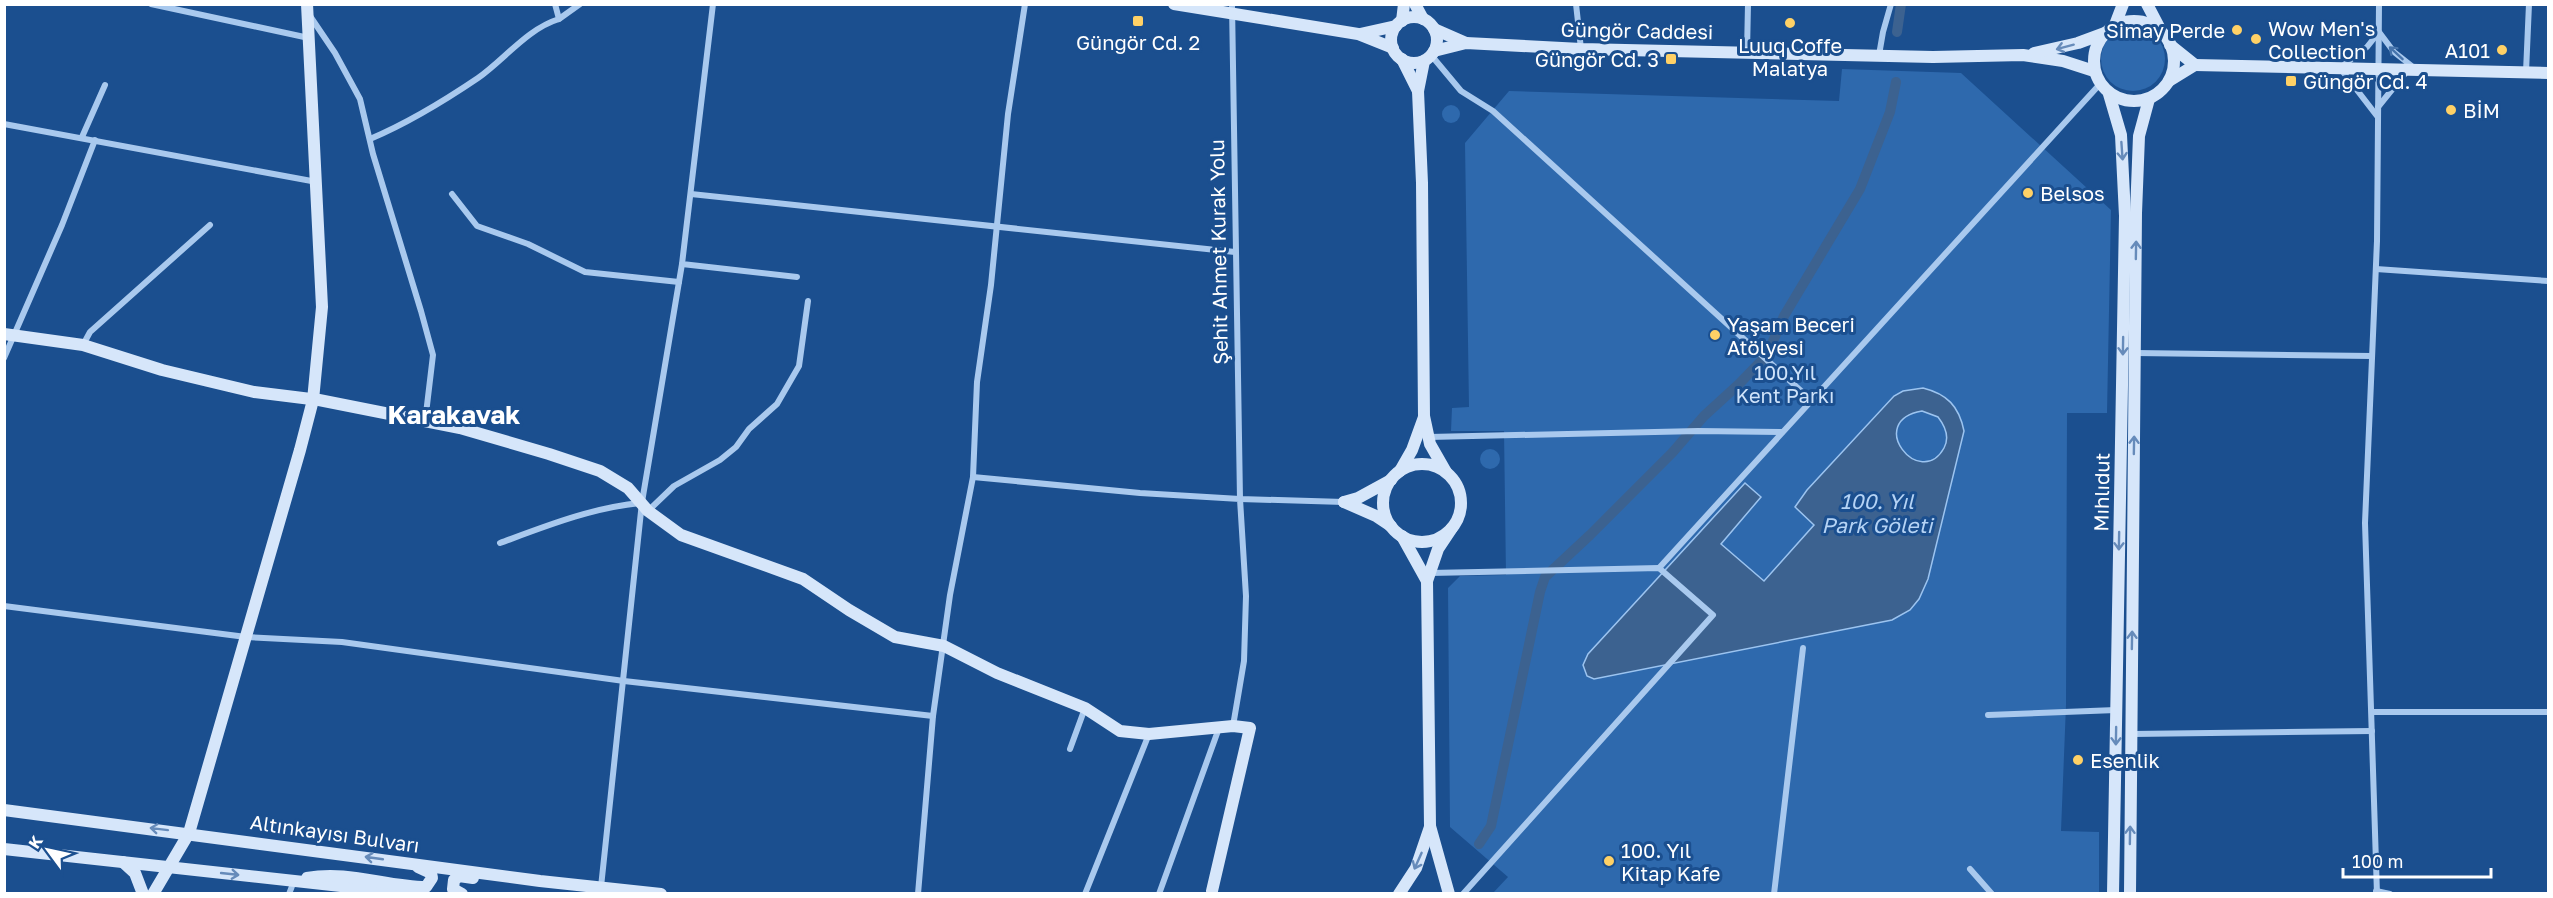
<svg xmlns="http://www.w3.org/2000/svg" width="2553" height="898" font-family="'Golos Text',sans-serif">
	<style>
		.green { fill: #2e69ad }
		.water { fill: #3c6290; stroke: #9cc4f0; stroke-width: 1.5; fill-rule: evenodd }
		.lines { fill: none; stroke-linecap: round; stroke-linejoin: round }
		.canal { stroke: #3c6290; stroke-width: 10 }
		.street { stroke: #a9c9ee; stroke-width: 6 }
		.secondary { stroke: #d6e6fa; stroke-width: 12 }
		.oneway { stroke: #668bba }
		.oneway2 { stroke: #4674ac }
		.poi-dot { fill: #ffd166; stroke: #1b4f8f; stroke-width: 2 }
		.labels { text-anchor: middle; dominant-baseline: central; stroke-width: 6; stroke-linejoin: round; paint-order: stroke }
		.poi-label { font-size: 20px; fill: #fff; stroke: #1b4f8f; text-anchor: start }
		.street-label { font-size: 20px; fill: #fff; stroke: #1b4f8f }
		.park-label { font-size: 20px; fill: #cfe3fa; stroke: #1b4f8f }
		.water-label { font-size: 21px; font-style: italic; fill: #b5d3f5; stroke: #1b4f8f }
		.district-label { font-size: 26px; font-weight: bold; fill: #fff; stroke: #1b4f8f }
	</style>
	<rect width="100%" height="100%" fill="#1b4f8f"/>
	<!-- green -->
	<g class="green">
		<circle cx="2133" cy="59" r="32"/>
		<polygon points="1842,69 1961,73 2111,210 2107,413 2067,413 2066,705 2061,831 2099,832 2099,893 1493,893 1508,877 1450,827 1448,588 1460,576 1506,575 1504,431 1451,431 1452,408 1469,407 1465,143 1509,91 1839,101"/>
		<circle cx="1451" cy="114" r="9"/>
		<circle cx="1490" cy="459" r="10"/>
	</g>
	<!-- water -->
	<path class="water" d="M1923,388C1947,394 1959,406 1964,431L1928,579L1919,599L1910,610L1892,620L1594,679L1587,676L1583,665L1588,654L1745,483L1761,497L1721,544L1764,581L1814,525L1795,507L1807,490L1894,396L1903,391ZM1922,411L1938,417C1945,426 1950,437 1944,448C1920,491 1864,421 1922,411Z"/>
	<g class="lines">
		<!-- canal -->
		<g class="canal">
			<polyline points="1897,32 1901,4"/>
			<polyline points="1479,844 1491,826 1540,592 1545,577 1590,535 1672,453 1704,416 1739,384 1767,355 1784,316 1860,189 1890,112 1896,82"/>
		</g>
		<!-- street -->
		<g class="street">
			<polyline points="151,4 309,38"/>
			<polyline points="713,4 682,264 797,277"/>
			<polyline points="1232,4 1240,499 1344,502"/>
			<polyline points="1576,4 1581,49"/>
			<polyline points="310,16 335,53 360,99 373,154 421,311 433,355 425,422"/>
			<polyline points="559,19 580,4"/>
			<polyline points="1747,52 1748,4"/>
			<polyline points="1431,55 1461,91 1493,111 1811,400"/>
			<polyline points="1879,55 1883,32 1891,4"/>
			<polyline points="2526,72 2529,4"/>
			<polyline points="2378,107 2407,71"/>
			<polyline points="2377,116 2340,68 2367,47 2379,32 2394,52 2413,67"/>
			<polyline points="4,124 317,182"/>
			<polyline points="82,137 105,85"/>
			<path d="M370,139C408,123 444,101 478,78C505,59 527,29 559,19L555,4"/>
			<polyline points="452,194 477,226 528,244 585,272 679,282"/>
			<polyline points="691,194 1235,252"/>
			<polyline points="2376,269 2548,281"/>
			<polyline points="83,345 90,332 210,225"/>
			<polyline points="2135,353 2372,356"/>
			<polyline points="4,358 62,225 95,140"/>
			<polyline points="1429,437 1698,431 1782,432"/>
			<polyline points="973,477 1140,493 1240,499 1246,596 1244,661 1233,726"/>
			<polyline points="648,511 674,486 720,460 736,447 749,429 777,404 799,366 808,301"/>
			<path d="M500,543C546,526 591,508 640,503"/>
			<polyline points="1659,568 2100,84"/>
			<polyline points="1430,573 1659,568 1713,615 1463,894"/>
			<polyline points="4,606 246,637 342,642 624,681 933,716"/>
			<polyline points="2372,712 2548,712"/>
			<polyline points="1988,715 2116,710"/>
			<polyline points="2132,734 2372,731"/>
			<polyline points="1070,749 1085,708"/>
			<polyline points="1970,869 1992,894"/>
			<polyline points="601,887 642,502 682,264"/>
			<polyline points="2376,891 2390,894"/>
			<polyline points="289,894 294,881"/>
			<polyline points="918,894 933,716 950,595 973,477 977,382 991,285 1008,114 1025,4"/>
			<polyline points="1085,894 1149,734"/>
			<polyline points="1159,894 1219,728"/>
			<polyline points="1774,894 1803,648"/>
			<polyline points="2377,894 2365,523 2377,241 2379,4"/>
		</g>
		<!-- secondary -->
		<g class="secondary">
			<polyline points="1174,4 1358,34 1393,48"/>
			<polyline points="1415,4 1423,19"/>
			<polyline points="2147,4 2160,29"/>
			<circle cx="1414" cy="40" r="23"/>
			<circle cx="2134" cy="61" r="40"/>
			<polyline points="1402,21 1404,4"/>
			<polyline points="2115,25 2123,4"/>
			<polyline points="1434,29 1466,43"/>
			<polyline points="1360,34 1396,26"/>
			<polyline points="2170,45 2195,65"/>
			<polyline points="1434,51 1466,43 1581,49 1933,57 2023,55 2063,61 2094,71"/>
			<polyline points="2034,53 2078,43 2105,33"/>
			<polyline points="1402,59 1418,91"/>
			<polyline points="1424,61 1418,91 1422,183 1424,416 1430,444 1446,472"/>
			<polyline points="2195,65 2548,73"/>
			<polyline points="2169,81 2195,65"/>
			<polyline points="2109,94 2121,135 2125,216 2113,894"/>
			<polyline points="4,334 83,345 162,370 254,392 319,400 460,428 549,454 600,471 628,488 648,511 681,535 803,579 849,610 895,637 944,646 997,673 1085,708 1120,731 1149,734 1233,726 1250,728 1212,891"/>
			<circle cx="1422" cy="503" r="39"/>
			<polyline points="1400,471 1412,450 1424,417"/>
			<polyline points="1344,502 1376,516 1391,526"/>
			<polyline points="1344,502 1358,498 1391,480"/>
			<polyline points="1402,536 1427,581"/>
			<polyline points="4,810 540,881 661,894"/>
			<polyline points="4,849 413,894"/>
			<polyline points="123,862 135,873 143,894"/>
			<path d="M307,878C348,870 386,887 426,887L432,878L431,873L418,867"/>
			<polyline points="153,894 189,833 300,450 313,400 322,307 307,4"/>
			<polyline points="462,894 453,889 454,880 459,876 473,878"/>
			<polyline points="1399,894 1416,868 1430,827"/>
			<polyline points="1449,894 1430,826 1427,581 1438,549 1452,528"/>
			<polyline points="2130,894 2136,213 2139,136 2149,99"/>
		</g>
	</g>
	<!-- one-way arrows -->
	<defs><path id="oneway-shaft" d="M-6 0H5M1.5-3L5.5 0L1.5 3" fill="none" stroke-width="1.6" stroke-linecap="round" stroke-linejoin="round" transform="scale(1.5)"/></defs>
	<g class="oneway">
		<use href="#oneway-shaft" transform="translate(2065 47) rotate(165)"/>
		<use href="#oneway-shaft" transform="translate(2122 151) rotate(86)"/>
		<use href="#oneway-shaft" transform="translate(2136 250) rotate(-89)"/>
		<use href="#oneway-shaft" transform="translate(2123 346) rotate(91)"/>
		<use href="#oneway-shaft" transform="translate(2134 445) rotate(-89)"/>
		<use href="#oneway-shaft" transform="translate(2119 541) rotate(91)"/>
		<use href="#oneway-shaft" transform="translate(2132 640) rotate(-89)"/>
		<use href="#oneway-shaft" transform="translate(2116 736) rotate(91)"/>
		<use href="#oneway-shaft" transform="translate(159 829) rotate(-173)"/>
		<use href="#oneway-shaft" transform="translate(2130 835) rotate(-89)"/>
		<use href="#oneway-shaft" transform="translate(374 858) rotate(-172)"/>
		<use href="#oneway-shaft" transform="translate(1418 861) rotate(114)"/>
		<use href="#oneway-shaft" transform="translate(230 874) rotate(6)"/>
	</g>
	<use class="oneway2" href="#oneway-shaft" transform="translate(2396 53) rotate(-137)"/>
	<!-- markers -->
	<g class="poi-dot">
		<rect x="1132" y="15" width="12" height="12" rx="3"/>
		<circle cx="1790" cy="23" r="6"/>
		<circle cx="2237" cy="30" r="6"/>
		<circle cx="2256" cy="39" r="6"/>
		<circle cx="2502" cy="50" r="6"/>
		<rect x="1665" y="53" width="12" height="12" rx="3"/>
		<rect x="2285" y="75" width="12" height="12" rx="3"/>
		<circle cx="2451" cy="110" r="6"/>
		<circle cx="2028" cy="193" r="6"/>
		<circle cx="1715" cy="335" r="6"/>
		<circle cx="2078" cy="760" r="6"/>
		<circle cx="1609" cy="861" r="6"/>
	</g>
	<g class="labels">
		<!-- poi labels -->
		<g class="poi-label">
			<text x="2268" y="28">Wow Men's<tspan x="2268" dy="23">Collection</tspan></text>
			<text x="2225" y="30" text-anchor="end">Simay Perde</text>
			<text x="1138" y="42" text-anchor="middle">Güngör Cd. 2</text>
			<text x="1790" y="45" text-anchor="middle">Luuq Coffe<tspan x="1790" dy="23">Malatya</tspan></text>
			<text x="2490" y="50" text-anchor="end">A101</text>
			<text x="1659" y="59" text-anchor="end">Güngör Cd. 3</text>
			<text x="2303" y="81">Güngör Cd. 4</text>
			<text x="2463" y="110">BİM</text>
			<text x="2040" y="193">Belsos</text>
			<text x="1727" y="324">Yaşam Beceri<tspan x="1727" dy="23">Atölyesi</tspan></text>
			<text x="2090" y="760">Esenlik</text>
			<text x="1621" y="850">100. Yıl<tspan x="1621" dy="23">Kitap Kafe</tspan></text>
		</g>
		<!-- street labels -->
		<g class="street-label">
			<text transform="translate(1637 30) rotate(1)">Güngör Caddesi</text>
			<text transform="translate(1218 252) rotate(-91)">Şehit Ahmet Kurak Yolu</text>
			<text transform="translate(2101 492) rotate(-89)">Mıhlıdut</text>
			<text transform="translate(335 833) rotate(8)">Altınkayısı Bulvarı</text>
		</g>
		<!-- park labels -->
		<g class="park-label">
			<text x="1785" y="372">100.Yıl<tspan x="1785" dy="23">Kent Parkı</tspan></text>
		</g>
		<!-- water labels -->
		<g class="water-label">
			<text x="1877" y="501">100. Yıl<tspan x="1877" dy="24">Park Göleti</tspan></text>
		</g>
		<!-- district labels -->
		<g class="district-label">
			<text x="454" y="414">Karakavak</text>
		</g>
	</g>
	<!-- border -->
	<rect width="2553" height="898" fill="none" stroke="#ffffff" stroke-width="12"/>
	<!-- north arrow -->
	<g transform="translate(48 850) rotate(303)" stroke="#1b4f8f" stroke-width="4.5" paint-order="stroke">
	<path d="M0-4.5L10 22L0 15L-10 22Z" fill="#ffffff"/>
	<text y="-9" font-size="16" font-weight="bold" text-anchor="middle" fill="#ffffff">K</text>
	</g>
	<!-- scale -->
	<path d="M2343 868v9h148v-9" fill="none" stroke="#ffffff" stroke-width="3"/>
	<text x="2352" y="868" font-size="18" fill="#ffffff" stroke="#1b4f8f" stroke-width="4.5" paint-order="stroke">100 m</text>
</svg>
